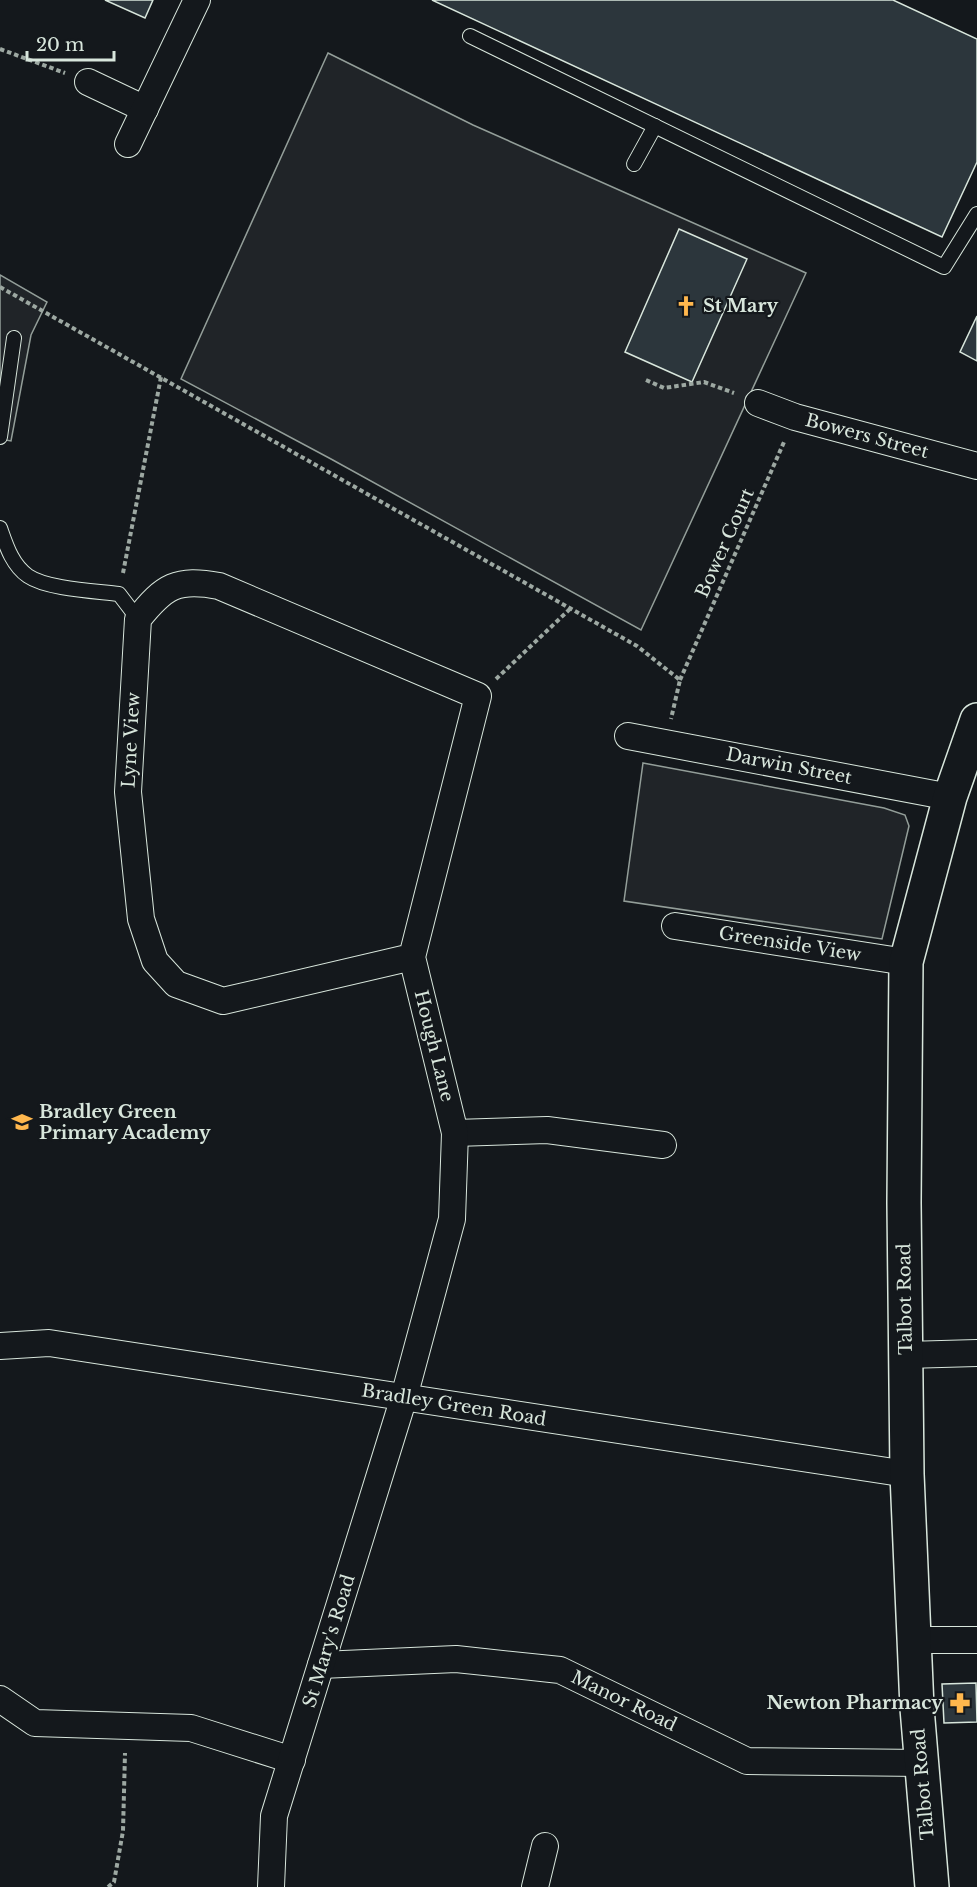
<svg xmlns="http://www.w3.org/2000/svg" width="977" height="1887" font-family="'Libre Baskerville',serif">
	<style>
		.green { fill: #202428; stroke: #939e99; stroke-width: 1.5 }
		.building { fill: #2c363c; stroke: #d8e6dc; stroke-width: 1.5 }
		.lines { fill: none; stroke-linecap: round; stroke-linejoin: round }
		.lane-casing { stroke: #d8e6dc; stroke-width: 16 }
		.street-casing { stroke: #d8e6dc; stroke-width: 28 }
		.secondary-casing { stroke: #d8e6dc; stroke-width: 36 }
		.path { stroke: #9da8a2; stroke-width: 4; stroke-dasharray: 4.5 3; stroke-linecap: butt }
		.lane { stroke: #14181c; stroke-width: 14 }
		.street { stroke: #14181c; stroke-width: 26 }
		.secondary { stroke: #14181c; stroke-width: 33 }
		.labels { text-anchor: middle; dominant-baseline: central; stroke-width: 4.5; stroke-linejoin: round; paint-order: stroke }
		.poi-label { font-size: 18px; font-weight: bold; fill: #d8e6dc; stroke: #14181c; text-anchor: start }
		.street-label { font-size: 18px; fill: #d8e6dc; stroke: #14181c }
	</style>
	<rect width="100%" height="100%" fill="#14181c"/>
	<!-- green -->
	<g class="green">
		<polygon points="328,53 473,125 806,273 641,630 331,459 181,379"/>
		<polygon points="0,275 47,302 31,335 11,441 0,439"/>
		<polygon points="643,763 884,808 905,815 909,826 882,939 624,901"/>
	</g>
	<!-- building -->
	<g class="building">
		<polygon points="105,0 153,0 145,18"/>
		<polygon points="432,0 893,0 977,39 977,162 942,237"/>
		<polygon points="679,229 747,259 692,382 625,352"/>
		<polygon points="977,316 977,361 960,352"/>
		<polygon points="976,1683 977,1722 944,1723 942,1684"/>
	</g>
	<g class="lines">
		<!-- lane casing -->
		<g class="lane-casing">
			<g id="lane">
				<polyline points="470,36 944,267 977,214"/>
				<polyline points="634,164 655,126"/>
				<polyline points="0,437 14,338"/>
				<path d="M0,528C6,545 12,565 28,576C47,589 95,591 119,594L138,619"/>
			</g>
		</g>
		<!-- street casing -->
		<g class="street-casing">
			<g id="street">
				<polyline points="88,82 145,109"/>
				<polyline points="128,144 197,0"/>
				<polyline points="758,403 795,417 977,466"/>
				<polyline points="628,736 950,797"/>
				<polyline points="675,926 906,962"/>
				<polyline points="455,1133 547,1130 663,1145"/>
				<polyline points="0,1346 49,1343 907,1474"/>
				<polyline points="906,1355 977,1353"/>
				<polyline points="914,1640 977,1640"/>
				<polyline points="321,1665 456,1659 560,1670 747,1761 922,1763"/>
				<polyline points="0,1699 35,1723 191,1728 292,1760"/>
				<path d="M271,1887L274,1816L404,1397L452,1219L455,1133L412,957L478,696L219,586C177,578 164,586 138,619L128,792L141,919L155,961L176,984L223,1001L412,957"/>
				<polyline points="535,1887 545,1846"/>
			</g>
		</g>
		<!-- secondary casing -->
		<g class="secondary-casing">
			<polyline id="secondary" points="932,1887 917,1708 907,1474 904,1203 906,962 950,797 977,720"/>
		</g>
		<!-- path -->
		<g class="path">
			<polyline points="0,49 65,73"/>
			<polyline points="0,287 637,646 680,680 671,719"/>
			<polyline points="646,380 664,388 704,382 734,393"/>
			<polyline points="123,573 161,377"/>
			<polyline points="496,679 571,608"/>
			<polyline points="680,680 784,442"/>
			<polyline points="108,1887 114,1882 123,1831 125,1753"/>
		</g>
		<!-- lane -->
		<use href="#lane" class="lane"/>
		<!-- street -->
		<use href="#street" class="street"/>
		<!-- secondary -->
		<use href="#secondary" class="secondary"/>
	</g>
	<!-- icons -->
	<defs>
		<g id="church-bare" transform="scale(1.62)"><path d="M-1.2-6h2.4v3.5h3.3v2.4h-3.3V6h-2.4V-.1h-3.3v-2.4h3.3Z" fill="#ffb74d" stroke="#14181c" stroke-width="2.5" paint-order="stroke"/></g>
		<g id="school-bare" transform="scale(1.62)"><path d="M0-5L7-2L0 1L-7-2ZM-4 1L0 2.5L4 1V4Q0 6-4 4Z" fill="#ffb74d" stroke="#14181c" stroke-width="2.5" paint-order="stroke"/></g>
		<g id="pharmacy-bare" transform="scale(1.62)"><path d="M-2-6h4v4h4v4h-4v4h-4v-4h-4v-4h4Z" fill="#ffb74d" stroke="#14181c" stroke-width="2.5" paint-order="stroke"/></g>
	</defs>
	<g fill-rule="evenodd">
		<use href="#church-bare" x="686" y="306"/>
		<use href="#school-bare" x="22" y="1122"/>
		<use href="#pharmacy-bare" x="960" y="1703"/>
	</g>
	<g class="labels">
		<!-- poi labels -->
		<g class="poi-label">
			<text x="703" y="306">St Mary</text>
			<text x="39" y="1112">Bradley Green<tspan x="39" dy="21">Primary Academy</tspan></text>
			<text x="943" y="1703" text-anchor="end">Newton Pharmacy</text>
		</g>
		<!-- street labels -->
		<g class="street-label">
			<text transform="translate(867 436) rotate(15)">Bowers Street</text>
			<text transform="translate(725 543) rotate(-66)">Bower Court</text>
			<text transform="translate(131 740) rotate(-87)">Lyne View</text>
			<text transform="translate(789 766) rotate(11)">Darwin Street</text>
			<text transform="translate(790 944) rotate(9)">Greenside View</text>
			<text transform="translate(434 1046) rotate(76)">Hough Lane</text>
			<text transform="translate(905 1299) rotate(-91)">Talbot Road</text>
			<text transform="translate(454 1405) rotate(9)">Bradley Green Road</text>
			<text transform="translate(329 1641) rotate(-73)">St Mary's Road</text>
			<text transform="translate(624 1701) rotate(26)">Manor Road</text>
			<text transform="translate(923 1784) rotate(-95)">Talbot Road</text>
		</g>
	</g>
	<!-- scale -->
	<path d="M27 51v9h87v-9" fill="none" stroke="#d8e6dc" stroke-width="3"/>
	<text x="36" y="51" font-size="18" fill="#d8e6dc" stroke="#14181c" stroke-width="4.5" paint-order="stroke">20 m</text>
</svg>
